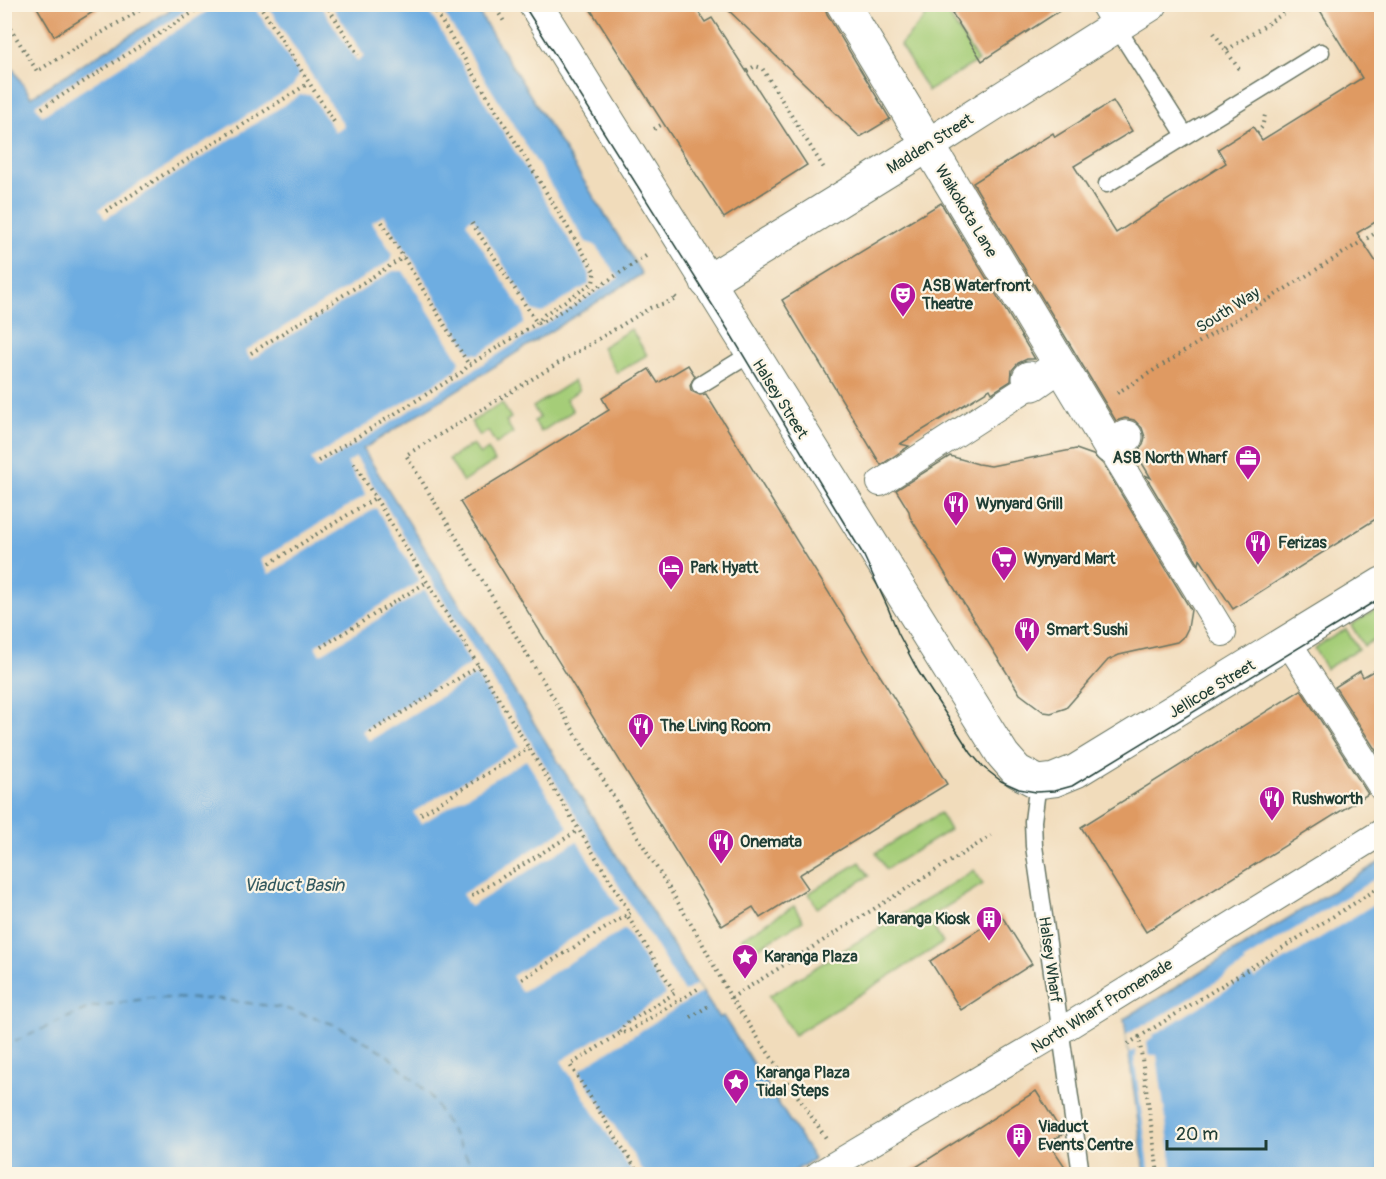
<svg xmlns="http://www.w3.org/2000/svg" width="1386" height="1179" font-family="Pangolin,sans-serif">
	<style>
		.green { fill: #a5cd78; stroke: #628556; stroke-width: 1.5 }
		.water { fill: #6eade1; stroke: #46758a; stroke-width: 1.5 }
		.pier { fill: #f1dcbb }
		.lines { fill: none; stroke-linecap: round; stroke-linejoin: round }
		.ferry { stroke: #33595f; stroke-width: 1.5; stroke-dasharray: 8 6; stroke-linecap: butt }
		.building { fill: #df9a62 }
		.service-casing { stroke: #687563; stroke-width: 19 }
		.pedestrian-casing { stroke: #687563; stroke-width: 28 }
		.minor-casing { stroke: #687563; stroke-width: 35 }
		.tertiary-casing { stroke: #687563; stroke-width: 35 }
		.secondary-casing { stroke: #687563; stroke-width: 35 }
		.path { stroke: #687563; stroke-width: 4; stroke-dasharray: 1.5 4.5; stroke-linecap: butt }
		.service { stroke: #fff; stroke-width: 16 }
		.pedestrian { stroke: #fff; stroke-width: 26 }
		.minor { stroke: #fff; stroke-width: 33 }
		.tertiary { stroke: #fff; stroke-width: 33 }
		.secondary { stroke: #fff; stroke-width: 33 }
		.tram { stroke: #1f3d34; stroke-width: 1.5 }
		.labels { text-anchor: middle; dominant-baseline: central; stroke-width: 4.5; stroke-linejoin: round; paint-order: stroke }
		.street-label { font-size: 16px; fill: #1f3d34; stroke: #fcf5e5 }
		.poi-label { font-size: 16px; font-weight: bold; fill: #1f3d34; stroke: #fcf5e5; text-anchor: start }
		.water-label { font-size: 18px; font-style: italic; fill: #33595f; stroke: #fcf5e5 }
	</style>
	<rect width="100%" height="100%" fill="#fcf5e5"/>
	<filter id="ink" filterUnits="userSpaceOnUse"><feTurbulence type="fractalNoise" baseFrequency=".0167" numOctaves="2"/><feDisplacementMap in="SourceGraphic" scale="12" xChannelSelector="R" yChannelSelector="G"/><feConvolveMatrix kernelMatrix="1 2 1 2 8 2 1 2 1" color-interpolation-filters="sRGB"/></filter>
	<filter id="wash" filterUnits="userSpaceOnUse"><feTurbulence type="fractalNoise" baseFrequency=".008" numOctaves="4" result="noise"/><feDisplacementMap in="SourceGraphic" scale="24" xChannelSelector="R" yChannelSelector="G"/><feGaussianBlur stdDeviation="1.35" result="paint"/><feColorMatrix in="noise" values="0 0 0 0 0 0 0 0 0 0 0 0 0 0 0 0 0 1.4 0 .05"/><feComposite in="paint" operator="in"/></filter>
	<g filter="url(#wash)">
		<rect width="100%" height="100%" fill="#f1dcbb"/>
		<!-- green -->
		<g class="green">
			<polygon points="937,4 942,5 978,61 928,91 900,45"/>
			<polygon points="631,329 647,355 617,373 602,347"/>
			<polygon points="573,381 579,390 566,399 573,411 541,432 534,421 540,418 533,407"/>
			<polygon points="502,403 511,418 506,421 513,433 496,444 488,431 480,436 471,422"/>
			<polygon points="473,444 480,455 488,449 495,461 463,482 449,459"/>
			<polygon points="1381,606 1381,635 1364,646 1351,625"/>
			<polygon points="1346,629 1358,649 1326,669 1314,648"/>
			<polygon points="940,813 950,830 886,869 876,853"/>
			<polygon points="860,862 869,876 817,908 809,893"/>
			<polygon points="974,870 983,884 928,918 943,943 794,1035 769,996"/>
			<polygon points="794,906 803,921 751,952 742,938"/>
		</g>
		<!-- water -->
		<g class="water">
			<polygon points="178,5 474,5 642,274 363,449 687,968 719,1018 723,1016 814,1159 790,1174 5,1174 4,55 31,97"/>
			<polygon points="1381,861 1381,1174 1145,1174 1124,1019"/>
		</g>
		<!-- pier -->
		<g class="pier">
			<polygon points="195,5 217,5 42,116 35,105"/>
			<polygon points="253,5 267,5 344,126 335,132 311,95 300,95 105,219 99,209 293,86 299,74"/>
			<polygon points="320,5 331,5 364,56 357,61"/>
			<polygon points="425,5 439,5 586,242 595,245 619,278 317,469 311,459 455,371 460,361 403,271 393,271 251,360 245,351 390,261 392,253 372,222 384,215 471,353 479,354 524,324 524,314 466,222 473,217 533,310 541,313 589,284 589,272"/>
			<polygon points="356,457 684,992 697,984 702,992 579,1070 645,1174 633,1174 561,1061 666,995 625,929 521,992 512,976 619,909 577,841 470,907 462,894 568,827 526,760 421,824 413,812 520,746 476,675 369,741 362,731 471,664 425,590 320,655 315,646 420,581 376,508 269,574 260,560 366,495 347,463"/>
			<polygon points="1381,875 1381,900 1254,979 1251,975 1152,1036 1153,1038 1147,1042 1149,1055 1157,1055 1173,1174 1150,1174 1134,1057 1136,1057 1135,1050 1129,1053 1126,1035 1144,1024 1146,1025 1245,964 1243,961"/>
		</g>
		<g class="lines">
			<!-- ferry -->
			<polyline class="ferry" points="4,1050 16,1041 91,1007 151,998 219,999 284,1008 336,1025 384,1052 429,1094 477,1174"/>
		</g>
		<g id="blocks">
			<!-- building -->
			<g class="building">
				<polygon points="35,4 106,4 54,36"/>
				<polygon points="587,4 693,4 705,22 712,18 807,165 724,218"/>
				<polygon points="722,4 824,4 827,14 890,119 860,137"/>
				<polygon points="966,4 1070,4 982,61 952,13"/>
				<polygon points="1316,4 1382,4 1382,218 1357,233 1382,271 1382,515 1233,609 1200,559 1199,565 1145,475 1151,478 1136,453 1143,445 1145,437 1142,428 1134,420 1125,418 1116,421 973,183 1053,133 1055,137 1113,101 1132,131 1074,166 1116,233 1226,163 1218,149 1253,127 1262,140 1362,78"/>
				<polygon points="941,203 1035,359 1027,359 1018,363 1012,370 1011,381 992,393 990,389 900,444 909,446 881,465 782,300"/>
				<polygon points="688,365 695,376 690,385 691,391 700,395 706,394 947,784 799,875 808,888 760,918 753,907 722,926 460,502 609,410 602,398 649,369 658,383"/>
				<polygon points="1076,449 1093,455 1103,464 1191,610 1188,628 1184,636 1177,642 1119,655 1108,660 1066,708 1051,713 1044,712 1020,694 910,517 909,511 896,490 950,456 978,464 991,466"/>
				<polygon points="1382,666 1382,760 1335,687 1360,671 1363,677"/>
				<polygon points="1301,690 1368,794 1146,932 1081,827"/>
				<polygon points="1001,915 1032,964 961,1010 930,961"/>
				<polygon points="1036,1091 1063,1134 1049,1143 1070,1174 905,1174"/>
			</g>
		</g>
	</g>
	<g filter="url(#ink)">
		<use href="#blocks" fill-opacity="0" stroke="#687563" stroke-width="1.5"/>
		<g class="lines">
			<!-- service casing -->
			<g class="service-casing">
				<g id="service">
					<polyline points="1116,26 1185,135"/>
					<polyline points="1107,184 1321,52"/>
					<polyline points="700,385 752,353"/>
					<polyline points="1038,782 1033,821 1034,846 1081,1174"/>
				</g>
			</g>
			<!-- pedestrian casing -->
			<g class="pedestrian-casing">
				<g id="pedestrian">
					<polyline points="1103,4 1116,26"/>
					<polyline points="1110,447 1223,633"/>
					<polyline points="880,483 1033,384"/>
					<polyline points="1288,642 1382,788"/>
					<polyline points="819,1174 1059,1032 1382,832"/>
				</g>
			</g>
			<!-- minor casing -->
			<g class="minor-casing">
				<g id="minor">
					<polyline points="843,4 1110,447 1126,437"/>
					<polyline points="707,282 927,146 1151,4"/>
					<polyline points="1029,378 1033,384 1060,365"/>
				</g>
			</g>
			<!-- tertiary casing -->
			<g class="tertiary-casing">
				<polyline id="tertiary" points="1038,782 1054,780 1076,771 1382,584"/>
			</g>
			<!-- secondary casing -->
			<g class="secondary-casing">
				<polyline id="secondary" points="535,4 1003,755 1017,771 1038,782"/>
			</g>
			<!-- path -->
			<g class="path">
				<polyline points="259,4 336,125"/>
				<polyline points="326,4 358,55"/>
				<polyline points="493,4 505,23"/>
				<polyline points="4,18 37,71 150,4"/>
				<polyline points="1214,33 1241,72"/>
				<polyline points="1227,50 1298,4"/>
				<polyline points="747,71 755,66 762,68 825,170"/>
				<polyline points="42,108 206,4"/>
				<polyline points="654,129 663,124"/>
				<polyline points="1257,133 1262,127 1265,115"/>
				<polyline points="106,211 309,83"/>
				<polyline points="382,222 469,365"/>
				<polyline points="472,223 537,323 547,320 649,254"/>
				<polyline points="675,297 677,299 650,308 406,455 700,939 731,998 826,1138"/>
				<polyline points="251,353 404,257"/>
				<polyline points="1117,393 1382,229"/>
				<polyline points="318,461 461,373 469,365 537,323 545,314 593,283 595,272 431,4"/>
				<polyline points="354,463 630,913 627,915 675,993 625,1024 619,1034"/>
				<polyline points="270,563 375,498"/>
				<polyline points="321,647 427,582"/>
				<polyline points="370,732 479,666"/>
				<polyline points="421,814 529,748"/>
				<polyline points="472,896 579,830"/>
				<polyline points="522,979 627,915"/>
				<polyline points="731,998 991,836"/>
				<polyline points="691,1017 710,1005"/>
				<polyline points="1139,1037 1382,886"/>
				<polyline points="1128,1044 1139,1037 1158,1174"/>
				<polyline points="639,1174 570,1065 619,1034 629,1031 699,988"/>
			</g>
			<!-- service -->
			<use href="#service" class="service"/>
			<!-- pedestrian -->
			<use href="#pedestrian" class="pedestrian"/>
			<!-- minor -->
			<use href="#minor" class="minor"/>
			<!-- tertiary -->
			<use href="#tertiary" class="tertiary"/>
			<!-- secondary -->
			<use href="#secondary" class="secondary"/>
			<!-- tram -->
			<polyline class="tram" points="523,4 730,333 835,508 863,554 888,608 898,633 918,671 971,753 983,767 1001,781 1019,789 1036,792 1054,791 1072,786 1382,597"/>
		</g>
	</g>
	<!-- icons -->
	<defs>
		<g id="theatre-pin" transform="scale(1.35)"><path d="M0 17L-7.5 6A9.5 9.5 0 1 1 7.5 6Z" fill="#b5179e" stroke="#fcf5e5"/><path d="M-5-5.5Q0-4 5-5.5V0Q5 5 0 6Q-5 5-5 0ZM-3.3-2.5H-1v1.5H-3.3ZM1-2.5H3.3v1.5H1ZM-2.8 1Q0 5.5 2.8 1Z" fill="#fff"/></g>
		<g id="office-pin" transform="scale(1.35)"><path d="M0 17L-7.5 6A9.5 9.5 0 1 1 7.5 6Z" fill="#b5179e" stroke="#fcf5e5"/><path d="M-6-3h4V-5.5h4V-3h4V5H-6ZM-1-4.5V-3h2v-1.5ZM-6 0V1H6V0Z" fill="#fff"/></g>
		<g id="restaurant-pin" transform="scale(1.35)"><path d="M0 17L-7.5 6A9.5 9.5 0 1 1 7.5 6Z" fill="#b5179e" stroke="#fcf5e5"/><path d="M-5-6h1v4h1v-4h1v4h1v-4h1v5L-1.5 .5V6h-2V.5L-5-1ZM5-6V6H3V1.5H1.5Q1.5-4 5-6Z" fill="#fff"/></g>
		<g id="supermarket-pin" transform="scale(1.35)"><path d="M0 17L-7.5 6A9.5 9.5 0 1 1 7.5 6Z" fill="#b5179e" stroke="#fcf5e5"/><path d="M-6-5.5h2.5l.6 2H6L4.5 2H-2.5L-4.4-4H-6ZM-1.5 3.2a1.3 1.3 0 1 0 .1 0ZM3 3.2a1.3 1.3 0 1 0 .1 0Z" fill="#fff"/></g>
		<g id="hotel-pin" transform="scale(1.35)"><path d="M0 17L-7.5 6A9.5 9.5 0 1 1 7.5 6Z" fill="#b5179e" stroke="#fcf5e5"/><path d="M-6-4.5h1.5V1H6V5H4.5V3h-9V5H-6ZM-4 0a1.8 1.8 0 1 1 3.6 0ZM.5 0V-2.5h3Q6-2.5 6 0Z" fill="#fff"/></g>
		<g id="building-pin" transform="scale(1.35)"><path d="M0 17L-7.5 6A9.5 9.5 0 1 1 7.5 6Z" fill="#b5179e" stroke="#fcf5e5"/><path d="M-4-6H4V6H1V3H-1V6H-4ZM-2.5-4.3h1.7v1.8h-1.7ZM.8-4.3h1.7v1.8H.8ZM-2.5-1h1.7V.8h-1.7ZM.8-1h1.7V.8H.8Z" fill="#fff"/></g>
		<g id="sight-pin" transform="scale(1.35)"><path d="M0 17L-7.5 6A9.5 9.5 0 1 1 7.5 6Z" fill="#b5179e" stroke="#fcf5e5"/><path d="M0-6L1.8-2.2L6-1.7L2.9 1.2L3.7 5.4L0 3.3L-3.7 5.4L-2.9 1.2L-6-1.7L-1.8-2.2Z" fill="#fff"/></g>
	</defs>
	<g fill-rule="evenodd">
		<use href="#theatre-pin" x="903" y="295"/>
		<use href="#office-pin" x="1248" y="458"/>
		<use href="#restaurant-pin" x="956" y="504"/>
		<use href="#restaurant-pin" x="1258" y="543"/>
		<use href="#supermarket-pin" x="1004" y="559"/>
		<use href="#hotel-pin" x="671" y="568"/>
		<use href="#restaurant-pin" x="1027" y="630"/>
		<use href="#restaurant-pin" x="641" y="726"/>
		<use href="#restaurant-pin" x="1272" y="799"/>
		<use href="#restaurant-pin" x="721" y="842"/>
		<use href="#building-pin" x="989" y="919"/>
		<use href="#sight-pin" x="745" y="957"/>
		<use href="#sight-pin" x="736" y="1082"/>
		<use href="#building-pin" x="1019" y="1136"/>
	</g>
	<g class="labels">
		<!-- street labels -->
		<g class="street-label">
			<text transform="translate(930 144) rotate(-32)">Madden Street</text>
			<text transform="translate(966 211) rotate(59)">Waikokota Lane</text>
			<text transform="translate(1228 310) rotate(-32)">South Way</text>
			<text transform="translate(780 399) rotate(58)">Halsey Street</text>
			<text transform="translate(1212 689) rotate(-31)">Jellicoe Street</text>
			<text transform="translate(1050 960) rotate(82)">Halsey Wharf</text>
			<text transform="translate(1102 1006) rotate(-32)">North Wharf Promenade</text>
		</g>
		<!-- poi labels -->
		<g class="poi-label">
			<text x="922" y="286">ASB Waterfront<tspan x="922" dy="18">Theatre</tspan></text>
			<text x="1228" y="458" text-anchor="end">ASB North Wharf</text>
			<text x="976" y="504">Wynyard Grill</text>
			<text x="1278" y="543">Ferizas</text>
			<text x="1024" y="559">Wynyard Mart</text>
			<text x="690" y="568">Park Hyatt</text>
			<text x="1046" y="630">Smart Sushi</text>
			<text x="660" y="726">The Living Room</text>
			<text x="1292" y="799">Rushworth</text>
			<text x="740" y="842">Onemata</text>
			<text x="970" y="919" text-anchor="end">Karanga Kiosk</text>
			<text x="764" y="957">Karanga Plaza</text>
			<text x="756" y="1073">Karanga Plaza<tspan x="756" dy="18">Tidal Steps</tspan></text>
			<text x="1038" y="1127">Viaduct<tspan x="1038" dy="18">Events Centre</tspan></text>
		</g>
		<!-- water labels -->
		<g class="water-label">
			<text x="294" y="885">Viaduct Basin</text>
		</g>
	</g>
	<!-- margin -->
	<rect width="1386" height="1179" fill="none" stroke="#fcf5e5" stroke-width="24"/>
	<!-- scale -->
	<path d="M1167 1140v9h99v-9" fill="none" stroke="#1f3d34" stroke-width="3"/>
	<text x="1176" y="1140" font-size="18" fill="#1f3d34" stroke="#fcf5e5" stroke-width="4.5" paint-order="stroke">20 m</text>
</svg>
